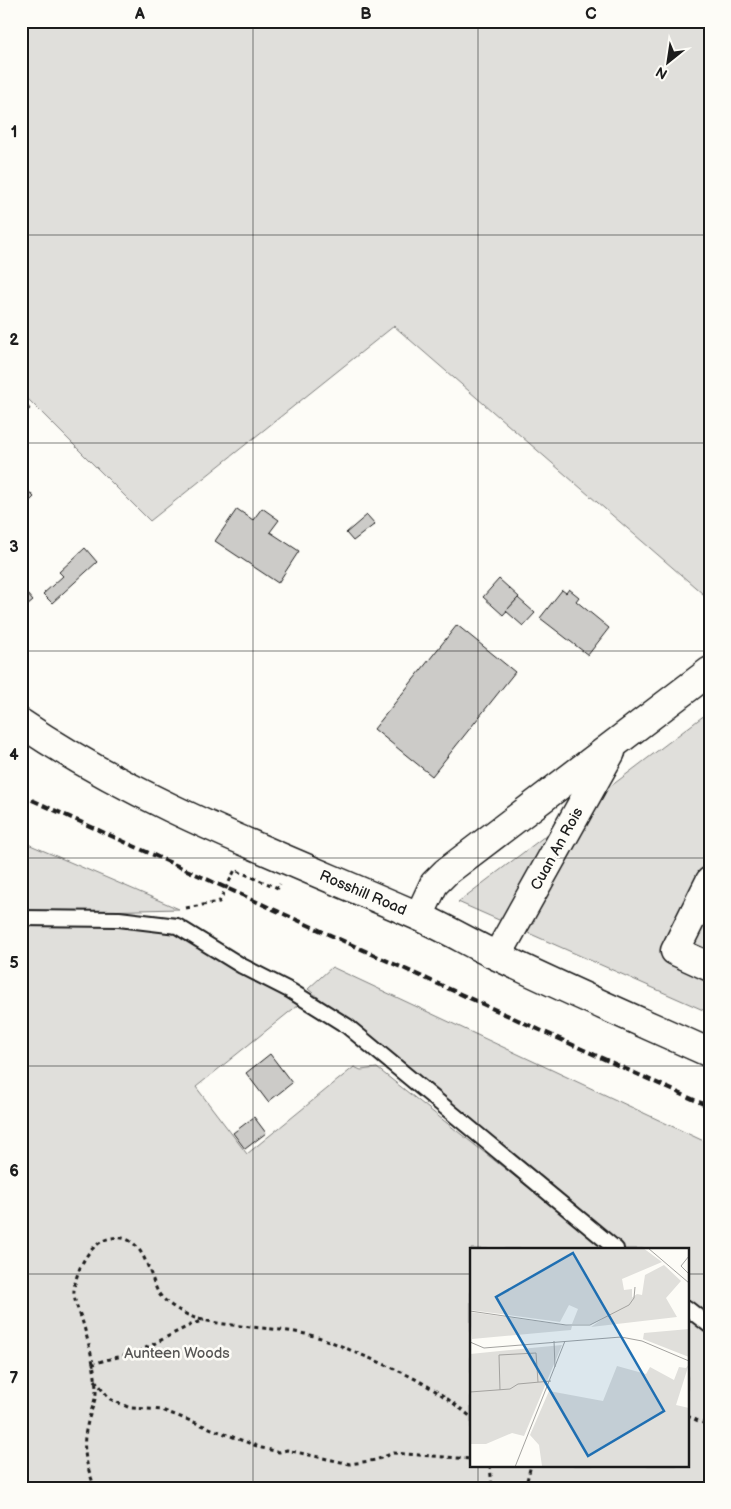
<svg xmlns="http://www.w3.org/2000/svg" width="731" height="1509" font-family="'Balsamiq Sans',sans-serif">
	<style>
		.green { fill: #e0dfdb; stroke: #7e7e7c }
		.building { fill: #cccbc8; stroke: #1c1c1c }
		.lines { fill: none; stroke-linecap: round; stroke-linejoin: round }
		.lane-casing { stroke: #1c1c1c; stroke-width: 18 }
		.street-casing { stroke: #1c1c1c; stroke-width: 31 }
		.secondary-casing { stroke: #1c1c1c; stroke-width: 31 }
		.path { stroke: #1c1c1c; stroke-width: 3; stroke-dasharray: 4 4; stroke-linecap: butt }
		.lane { stroke: #fdfcf7; stroke-width: 14 }
		.street { stroke: #fdfcf7; stroke-width: 28 }
		.secondary { stroke: #fdfcf7; stroke-width: 28 }
		.rail { stroke: #1c1c1c; stroke-width: 4; stroke-dasharray: 8 4; stroke-linecap: butt }
		.grid { fill: none; stroke: #1c1c1c; stroke-width: 1; stroke-opacity: 0.55 }
		.labels { text-anchor: middle; dominant-baseline: central; stroke-width: 5; stroke-linejoin: round; paint-order: stroke }
		.street-label { font-size: 15px; fill: #1c1c1c; stroke: #fdfcf7 }
		.park-label { font-size: 15px; fill: #575655; stroke: #fdfcf7 }
		.inset-road { fill: none; stroke: #a3a29f; stroke-width: 1 }
		.view { fill: #1f6fb2; fill-opacity: 0.15; stroke: #1f6fb2; stroke-width: 2.5 }
		.inset-edge { fill: none; stroke: #1c1c1c; stroke-width: 2.5 }
		.neatline { fill: none; stroke: #1c1c1c; stroke-width: 2 }
		.grid-label { font-size: 16px; text-anchor: middle; font-weight: bold; fill: #1c1c1c }
	</style>
	<rect width="100%" height="100%" fill="#fdfcf7"/>
	<filter id="ink" filterUnits="userSpaceOnUse"><feTurbulence type="fractalNoise" baseFrequency=".02" numOctaves="2"/><feDisplacementMap in="SourceGraphic" scale="10" xChannelSelector="R" yChannelSelector="G"/><feConvolveMatrix kernelMatrix="1 2 1 2 8 2 1 2 1" color-interpolation-filters="sRGB"/></filter>
	<g filter="url(#ink)">
		<!-- green -->
		<g class="green">
			<polygon points="21,21 710,21 710,600 394,326 150,521 21,392"/>
			<polygon points="710,711 710,1013 458,902"/>
			<polygon points="21,841 179,909 21,913"/>
			<polygon points="21,925 154,925 189,939 268,985 298,1005 196,1087 247,1154 354,1067 361,1070 377,1068 607,1249 471,1249 471,1465 687,1465 687,1315 710,1333 710,1488 21,1488"/>
			<polygon points="332,967 710,1144 710,1318 687,1300 687,1249 625,1249 308,989"/>
		</g>
		<!-- building -->
		<g class="building">
			<polygon points="21,397 30,409 21,415"/>
			<polygon points="21,483 34,497 24,507 21,504"/>
			<polygon points="262,508 279,520 270,532 299,551 278,583 215,541 237,509 253,520"/>
			<polygon points="367,515 375,524 353,541 346,533"/>
			<polygon points="85,548 97,562 52,603 43,594 63,576 59,572"/>
			<polygon points="499,579 519,597 503,615 483,597"/>
			<polygon points="21,587 33,601 21,611"/>
			<polygon points="569,589 579,597 576,601 609,628 588,655 540,618 562,590 566,593"/>
			<polygon points="518,598 535,613 523,626 506,611"/>
			<polygon points="457,625 515,672 432,776 374,729"/>
			<polygon points="270,1054 292,1083 268,1102 246,1073"/>
			<polygon points="254,1117 266,1133 245,1149 233,1133"/>
		</g>
		<g class="lines">
			<!-- lane casing -->
			<g class="lane-casing">
				<g id="lane">
					<polyline points="21,918 119,919 177,926 242,966 291,991 347,1026 616,1249"/>
					<polyline points="687,1308 710,1326"/>
				</g>
			</g>
			<!-- street casing -->
			<g class="street-casing">
				<g id="street">
					<polyline points="710,881 675,951 710,967"/>
					<polyline points="419,916 434,884 446,872 710,671"/>
					<polyline points="497,956 611,752"/>
				</g>
			</g>
			<!-- secondary casing -->
			<g class="secondary-casing">
				<path id="secondary" d="M21,723C143,806 284,857 418,916C445,928 470,943 497,956C567,990 639,1021 710,1053"/>
			</g>
			<!-- path -->
			<g class="path">
				<polyline points="186,908 219,902 235,870 278,888 280,884"/>
				<path d="M92,1365C107,1358 123,1357 137,1352C160,1342 180,1328 204,1320"/>
				<polyline points="95,1380 110,1399 130,1408 162,1410 262,1448 279,1452 287,1450 350,1464 376,1460 393,1453 471,1459"/>
				<polyline points="687,1416 710,1426"/>
				<polyline points="490,1465 492,1488"/>
				<path d="M95,1488C87,1467 81,1448 87,1426C89,1415 95,1403 96,1393C96,1369 89,1345 83,1323C80,1313 73,1300 74,1290C76,1270 90,1241 112,1238C143,1233 148,1272 158,1292C164,1303 184,1314 195,1318C234,1329 276,1326 314,1336C329,1340 343,1347 357,1353C404,1372 431,1384 471,1417"/>
				<polyline points="525,1488 531,1465"/>
			</g>
			<!-- lane -->
			<use href="#lane" class="lane"/>
			<!-- street -->
			<use href="#street" class="street"/>
			<!-- secondary -->
			<use href="#secondary" class="secondary"/>
			<!-- rail -->
			<polyline class="rail" points="21,795 710,1107"/>
		</g>
	</g>
	<!-- grid -->
	<path class="grid" d="M253,21V1488M478,21V1249M21,235H710M21,443H710M21,651H710M21,858H710M21,1066H710M21,1274H471M687,1274H710M478,1465V1488"/>
	<g class="labels">
		<!-- street labels -->
		<g class="street-label">
			<text transform="translate(557 849) rotate(-61)">Cuan An Rois</text>
			<text transform="translate(363 893) rotate(23)">Rosshill Road</text>
		</g>
		<!-- park labels -->
		<g class="park-label">
			<text x="177" y="1353">Aunteen Woods</text>
		</g>
	</g>
	<!-- overview -->
	<g transform="translate(470 1248)">
		<rect width="219" height="219" fill="#fdfcf7"/>
		<path d="M0,0H173L192,14L152,31L154,42L162,41V50L156,58L122,76H102L108,61L99,57L90,74L0,62ZM194,17L211,33L196,50L207,69L121,79L167,46L172,47L175,27ZM0,64L102,78L101,82L2,91ZM219,81V109L173,91L174,85ZM92,97L54,188L42,185L16,196H0V106ZM219,116L206,157L219,160V219L72,218L69,197L60,187L79,143L133,153L147,118L176,126L180,119L204,132L209,119L216,120Z" fill="#e0dfdb"/>
		<path class="inset-road" d="M178,0L219,35M219,8L211,18L219,26M0,63L96,77H120L159,57L164,50L165,39M84,93L85,119M0,94L14,100L151,89L172,93L219,113M30,142L29,107L66,105L68,134M0,144L40,141L48,136L81,133M45,219L95,93"/>
		<path class="view" d="M103,5L194,163L118,208L26,49Z"/>
		<rect width="219" height="219" class="inset-edge"/>
	</g>
	<!-- margin -->
	<rect width="731" height="1509" fill="none" stroke="#fdfcf7" stroke-width="55"/>
	<!-- north arrow -->
	<g transform="translate(668 62) rotate(210)" stroke="#fdfcf7" stroke-width="4" paint-order="stroke">
	<path d="M0-4L9 19L0 12L-9 19Z" fill="#1c1c1c"/>
	<text y="-8" font-size="14" font-weight="bold" text-anchor="middle" fill="#1c1c1c">N</text>
	</g>
	<rect x="28" y="28" width="676" height="1454" class="neatline"/>
	<g class="grid-label">
		<text x="140" y="19">A</text>
		<text x="366" y="19">B</text>
		<text x="591" y="19">C</text>
		<text x="14" y="137">1</text>
		<text x="14" y="345">2</text>
		<text x="14" y="552">3</text>
		<text x="14" y="760">4</text>
		<text x="14" y="968">5</text>
		<text x="14" y="1176">6</text>
		<text x="14" y="1383">7</text>
	</g>
</svg>
